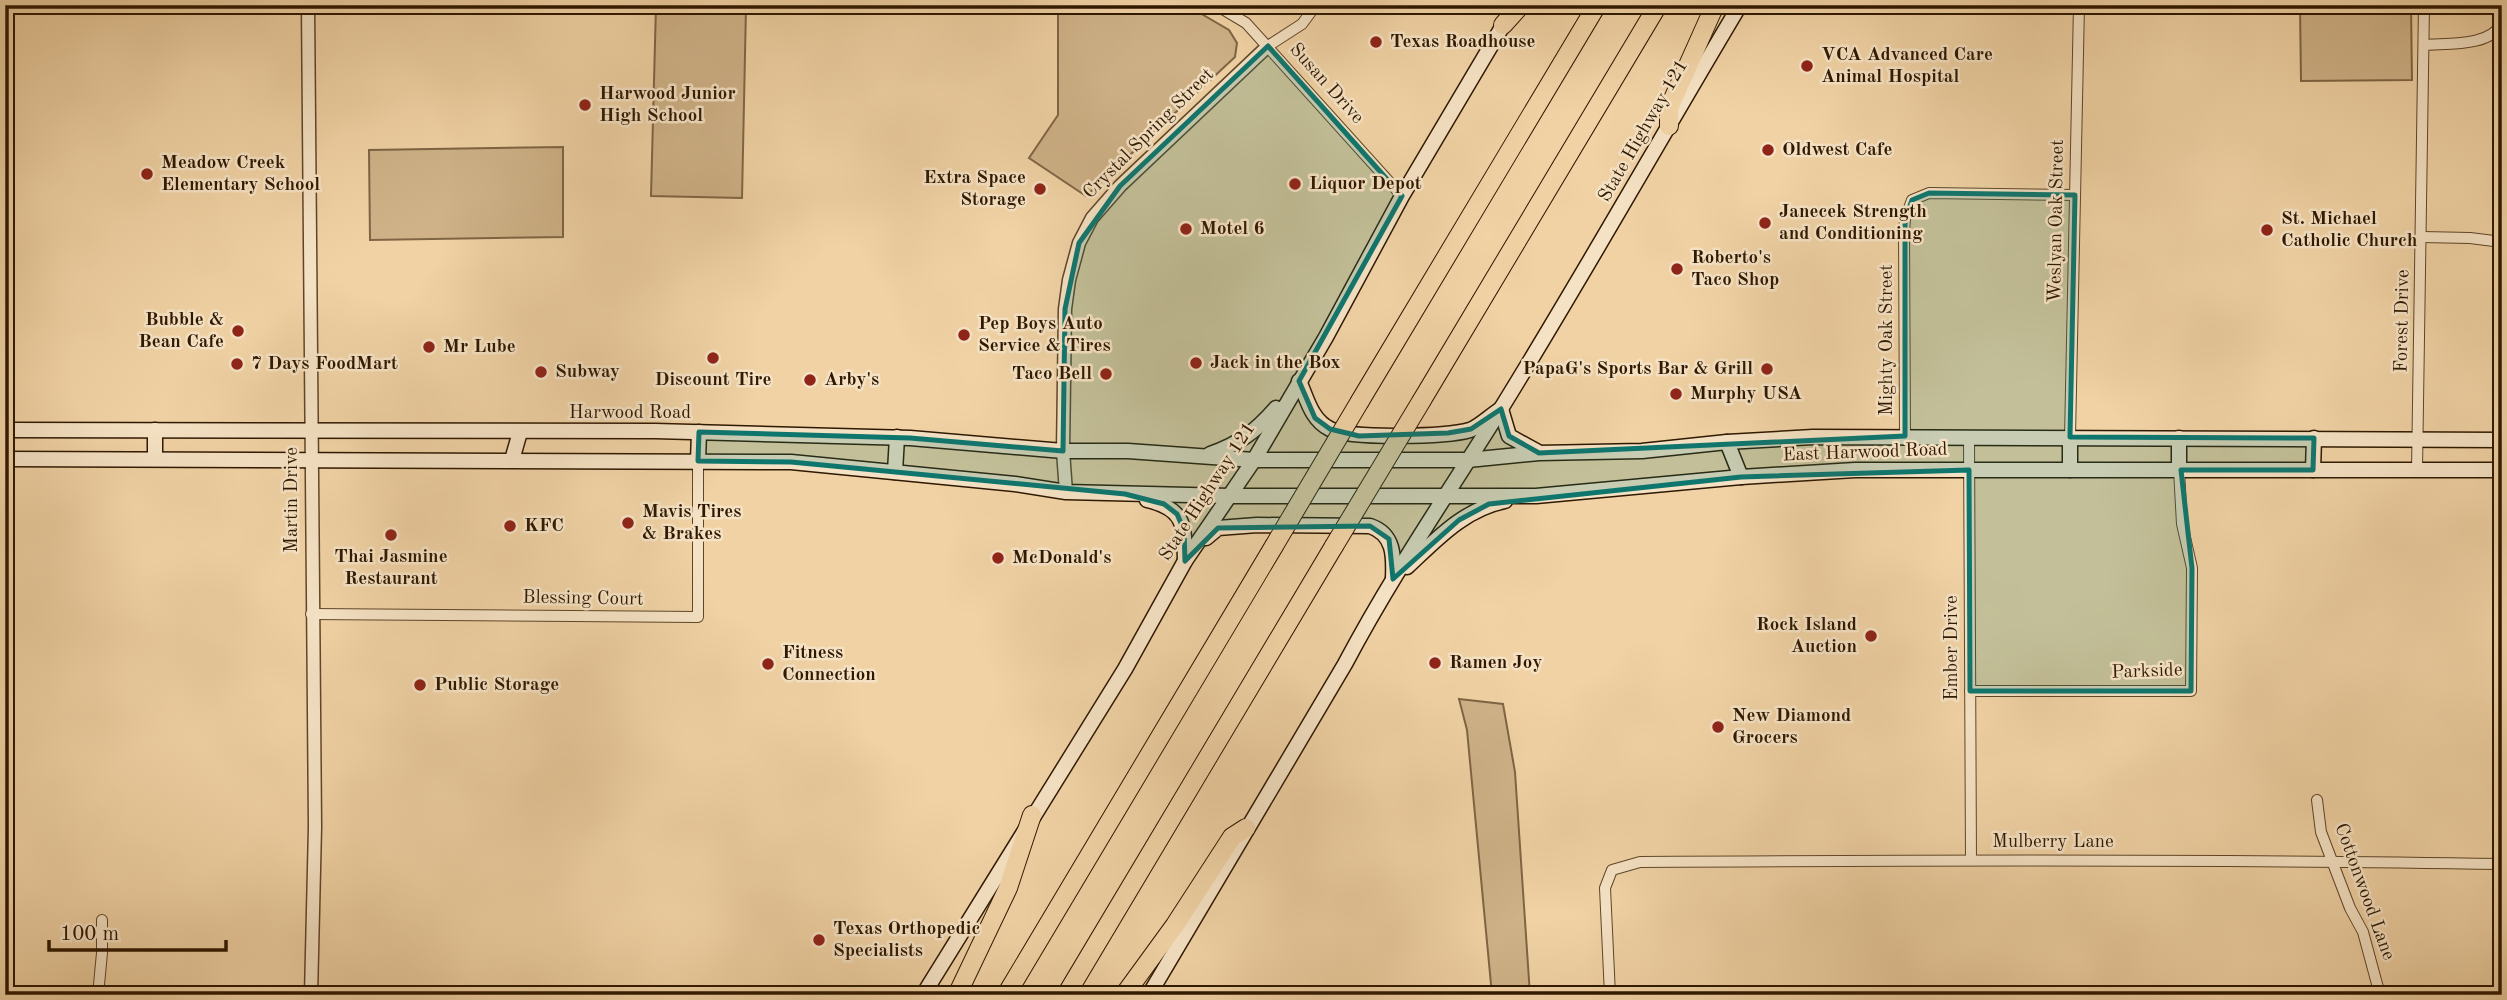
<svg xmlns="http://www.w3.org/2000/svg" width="2507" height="1000" font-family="'Old Standard TT',serif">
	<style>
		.green { fill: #cfb288; stroke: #7f6544; stroke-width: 2 }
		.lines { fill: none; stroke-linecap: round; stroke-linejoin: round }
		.minor-casing { stroke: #5f4629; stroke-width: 12 }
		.tertiary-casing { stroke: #5f4629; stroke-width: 15 }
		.secondary-casing { stroke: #2f1800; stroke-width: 17 }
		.motorway-casing { stroke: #2f1800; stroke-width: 20 }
		.minor { stroke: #f5e2c4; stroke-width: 10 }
		.tertiary { stroke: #f5e2c4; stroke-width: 12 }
		.secondary { stroke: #f5e2c4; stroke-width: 14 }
		.motorway { stroke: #f0d2a4; stroke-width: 18 }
		.motorway-bridge-casing { stroke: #2f1800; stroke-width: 20; stroke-linecap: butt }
		.motorway-bridge { stroke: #f0d2a4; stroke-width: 18 }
		.marked { fill: #0f766e; fill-opacity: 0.2; stroke: #0f766e; stroke-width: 5; stroke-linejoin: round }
		.poi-dot { fill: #8f2418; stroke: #f5e2c4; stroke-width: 2.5 }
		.labels { text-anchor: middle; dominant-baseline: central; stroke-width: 5; stroke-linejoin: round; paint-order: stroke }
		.poi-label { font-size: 19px; font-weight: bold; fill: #2f1800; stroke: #f5e2c4; text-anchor: start }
		.street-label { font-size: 19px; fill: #2f1800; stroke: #f5e2c4 }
	</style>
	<rect width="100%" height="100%" fill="#f0d2a4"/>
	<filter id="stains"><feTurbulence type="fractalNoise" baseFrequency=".00286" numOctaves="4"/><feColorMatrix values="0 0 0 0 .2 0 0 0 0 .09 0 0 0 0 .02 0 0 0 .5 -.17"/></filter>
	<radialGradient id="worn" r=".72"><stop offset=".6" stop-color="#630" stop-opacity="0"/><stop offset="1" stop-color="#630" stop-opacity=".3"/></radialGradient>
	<!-- green -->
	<g class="green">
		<polygon points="656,5 746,7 742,198 651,196"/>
		<polygon points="1058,5 1186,5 1229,30 1237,43 1235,57 1086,196 1029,158 1058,115"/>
		<polygon points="2300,5 2411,5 2412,80 2301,81"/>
		<polygon points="563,147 563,237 370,240 369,150"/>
		<polygon points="1459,699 1503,704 1515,772 1530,995 1492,995 1467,730"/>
	</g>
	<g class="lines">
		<!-- minor casing -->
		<g class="minor-casing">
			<g id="minor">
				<polyline points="1216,5 1246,23 1402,196"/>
				<path d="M2425,45C2448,43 2490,47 2502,23"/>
				<polyline points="1268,46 1302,24 1316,5"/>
				<polyline points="2422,237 2470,238 2502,242"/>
				<polyline points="1905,436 1904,232 1905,219 1912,200 1929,193 2075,195"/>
				<polyline points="1969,436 1971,860"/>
				<polyline points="2070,437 2079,5"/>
				<polyline points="2417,470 2424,5"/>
				<polyline points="311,614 698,617 698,461"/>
				<polyline points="1970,691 2191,691 2192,568 2182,524 2179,470"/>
				<polyline points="2317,800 2321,832 2350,908 2363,932 2380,995"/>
				<polyline points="98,995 102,953 102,920"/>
				<path d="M1610,995L1605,888L1612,870L1640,862C1928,860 2215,859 2502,864"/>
			</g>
		</g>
		<!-- tertiary casing -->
		<g class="tertiary-casing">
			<g id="tertiary">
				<polyline points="308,5 315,827 311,995"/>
				<polyline points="1066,492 1063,451 1065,309 1069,280 1079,243 1092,218 1120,186 1268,46"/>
			</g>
		</g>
		<!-- secondary casing -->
		<g class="secondary-casing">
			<g id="secondary">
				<path d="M1299,381C1307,398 1311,420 1330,429C1351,439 1446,437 1470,430C1480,426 1491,415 1501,409L1509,436L1538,452"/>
				<polyline points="5,430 655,431 910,438 1063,451 1128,451 1254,460 1468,460 1539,453 1642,451 1727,442 1813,437 2502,440"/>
				<polyline points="155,430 155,459"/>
				<polyline points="2070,437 2070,470"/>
				<polyline points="2179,438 2179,470"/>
				<polyline points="1727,442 1741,477"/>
				<path d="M1210,454C1239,444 1256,431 1276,408"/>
				<polyline points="5,459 791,462 1015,484 1066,492 1230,496 1536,496 1741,477 1855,470 2502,470"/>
				<polyline points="512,460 520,432"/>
				<polyline points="698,461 699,432"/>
				<polyline points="2313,470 2314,438"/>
				<polyline points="895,472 897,437"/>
				<path d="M1147,500C1186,509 1184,526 1185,561"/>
				<path d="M1206,538L1218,528L1257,525L1370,526C1394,534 1394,556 1393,578"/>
				<path d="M1407,567C1436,540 1464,509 1505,501"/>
				<polyline points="923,995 1125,669 1185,561 1254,460 1326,337 1402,196 1508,17"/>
				<path d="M1149,995L1345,664C1392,575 1449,492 1502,407C1584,274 1660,139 1740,5"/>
			</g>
		</g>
		<!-- motorway casing -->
		<g class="motorway-casing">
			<g id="motorway">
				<polyline points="1503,25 1521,5"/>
				<polyline points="1669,126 1669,108 1715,5"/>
				<polyline points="1422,400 1658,5"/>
				<polyline points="1360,401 1597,5"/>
				<polyline points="957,995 1008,888 1032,815"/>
				<polyline points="1006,995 1274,546"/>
				<polyline points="1066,995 1334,546"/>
				<polyline points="1124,995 1175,925 1232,837 1246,828"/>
			</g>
		</g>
		<!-- minor -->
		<use href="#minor" class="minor"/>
		<!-- tertiary -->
		<use href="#tertiary" class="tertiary"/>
		<!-- secondary -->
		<use href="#secondary" class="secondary"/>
		<!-- motorway -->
		<use href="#motorway" class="motorway"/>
		<!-- motorway-bridge casing -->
		<g class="motorway-bridge-casing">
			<g id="motorway-bridge">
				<polyline points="1274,546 1360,401"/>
				<polyline points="1334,546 1422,400"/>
			</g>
		</g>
		<!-- motorway-bridge -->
		<use href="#motorway-bridge" class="motorway-bridge"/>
	</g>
	<!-- marked area -->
	<path class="marked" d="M1268,46L1402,196L1299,381L1315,418L1330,429L1359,436L1448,433L1471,429L1501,409L1509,436L1539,453L1905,436V219L1912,200L1929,193L2075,195L2070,437L2314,438L2313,470H2181L2192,568L2191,691H1970L1969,470L1741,477L1489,504L1459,520L1393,579L1389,539L1370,526L1218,528L1185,561L1184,530L1177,514L1164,504L1125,494L791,462L698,461L699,432L910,438L1063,451L1065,309L1079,243L1120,186Z"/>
	<!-- markers -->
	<g class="poi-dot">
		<circle cx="1376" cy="42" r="7"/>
		<circle cx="1807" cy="66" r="7"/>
		<circle cx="585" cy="105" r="7"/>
		<circle cx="1768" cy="150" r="7"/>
		<circle cx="147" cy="174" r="7"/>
		<circle cx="1295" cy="184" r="7"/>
		<circle cx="1040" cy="189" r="7"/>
		<circle cx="1765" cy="223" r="7"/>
		<circle cx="1186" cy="229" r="7"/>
		<circle cx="2267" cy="230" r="7"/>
		<circle cx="1677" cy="269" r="7"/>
		<circle cx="238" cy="331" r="7"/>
		<circle cx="964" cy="335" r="7"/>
		<circle cx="429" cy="347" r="7"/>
		<circle cx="713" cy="358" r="7"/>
		<circle cx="1196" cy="363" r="7"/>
		<circle cx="237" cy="364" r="7"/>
		<circle cx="1767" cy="369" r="7"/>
		<circle cx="541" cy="372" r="7"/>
		<circle cx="1106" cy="374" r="7"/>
		<circle cx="810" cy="380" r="7"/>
		<circle cx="1676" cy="394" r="7"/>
		<circle cx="628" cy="523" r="7"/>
		<circle cx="510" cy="526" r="7"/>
		<circle cx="391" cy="535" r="7"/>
		<circle cx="998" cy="558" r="7"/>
		<circle cx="1871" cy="636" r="7"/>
		<circle cx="1435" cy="663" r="7"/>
		<circle cx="768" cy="664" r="7"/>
		<circle cx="420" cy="685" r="7"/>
		<circle cx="1718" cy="727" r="7"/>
		<circle cx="819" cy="940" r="7"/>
	</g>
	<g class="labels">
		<!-- poi labels -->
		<g class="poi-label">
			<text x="1390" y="42">Texas Roadhouse</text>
			<text x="1821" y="55">VCA Advanced Care<tspan x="1821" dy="22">Animal Hospital</tspan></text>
			<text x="599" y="94">Harwood Junior<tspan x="599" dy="22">High School</tspan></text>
			<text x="1782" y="150">Oldwest Cafe</text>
			<text x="161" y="163">Meadow Creek<tspan x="161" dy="22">Elementary School</tspan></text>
			<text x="1026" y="178" text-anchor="end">Extra Space<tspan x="1026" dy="22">Storage</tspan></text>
			<text x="1309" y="184">Liquor Depot</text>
			<text x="1779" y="212">Janecek Strength<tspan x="1779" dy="22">and Conditioning</tspan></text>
			<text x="2281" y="219">St. Michael<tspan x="2281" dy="22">Catholic Church</tspan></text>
			<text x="1200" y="229">Motel 6</text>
			<text x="1691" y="258">Roberto's<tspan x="1691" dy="22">Taco Shop</tspan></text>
			<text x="224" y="320" text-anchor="end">Bubble &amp;<tspan x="224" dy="22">Bean Cafe</tspan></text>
			<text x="978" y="324">Pep Boys Auto<tspan x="978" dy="22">Service &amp; Tires</tspan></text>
			<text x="443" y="347">Mr Lube</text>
			<text x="1210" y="363">Jack in the Box</text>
			<text x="251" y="364">7 Days FoodMart</text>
			<text x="1753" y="369" text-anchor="end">PapaG's Sports Bar &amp; Grill</text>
			<text x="555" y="372">Subway</text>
			<text x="1092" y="374" text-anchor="end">Taco Bell</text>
			<text x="713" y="380" text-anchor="middle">Discount Tire</text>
			<text x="824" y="380">Arby's</text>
			<text x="1690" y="394">Murphy USA</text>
			<text x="642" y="512">Mavis Tires<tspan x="642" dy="22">&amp; Brakes</tspan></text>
			<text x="524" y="526">KFC</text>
			<text x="391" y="557" text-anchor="middle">Thai Jasmine<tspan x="391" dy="22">Restaurant</tspan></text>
			<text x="1012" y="558">McDonald's</text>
			<text x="1857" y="625" text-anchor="end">Rock Island<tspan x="1857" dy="22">Auction</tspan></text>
			<text x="782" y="653">Fitness<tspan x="782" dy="22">Connection</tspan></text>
			<text x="1449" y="663">Ramen Joy</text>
			<text x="434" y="685">Public Storage</text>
			<text x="1732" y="716">New Diamond<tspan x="1732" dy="22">Grocers</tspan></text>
			<text x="833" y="929">Texas Orthopedic<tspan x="833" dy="22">Specialists</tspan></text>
		</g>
		<!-- street labels -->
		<g class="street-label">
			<text transform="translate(1326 84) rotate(48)">Susan Drive</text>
			<text transform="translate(1644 131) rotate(-60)">State Highway 121</text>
			<text transform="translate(1149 134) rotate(-45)">Crystal Spring Street</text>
			<text transform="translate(2057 221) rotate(-89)">Weslyan Oak Street</text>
			<text transform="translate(2403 321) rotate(-89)">Forest Drive</text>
			<text transform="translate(1887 340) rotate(-90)">Mighty Oak Street</text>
			<text x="630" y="413">Harwood Road</text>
			<text transform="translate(1865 453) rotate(-2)">East Harwood Road</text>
			<text transform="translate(1208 492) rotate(-57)">State Highway 121</text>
			<text transform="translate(292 500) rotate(-90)">Martin Drive</text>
			<text transform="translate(583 599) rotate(1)">Blessing Court</text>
			<text transform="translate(1952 648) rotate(-90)">Ember Drive</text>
			<text transform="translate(2147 672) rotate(-2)">Parkside</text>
			<text x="2053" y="842">Mulberry Lane</text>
			<text transform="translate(2364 892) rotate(70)">Cottonwood Lane</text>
		</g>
	</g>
	<!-- margin -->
	<rect width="2507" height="1000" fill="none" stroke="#f0d2a4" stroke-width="28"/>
	<rect x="7" y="7" width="2493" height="986" fill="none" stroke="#2f1800" stroke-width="3.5"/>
	<rect x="14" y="14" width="2479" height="972" fill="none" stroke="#2f1800" stroke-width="2"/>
	<!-- scale -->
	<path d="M49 940v10h177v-10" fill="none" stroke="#2f1800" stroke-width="3.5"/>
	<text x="60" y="940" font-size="21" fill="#2f1800" stroke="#f5e2c4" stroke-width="5" paint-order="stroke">100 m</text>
	<rect width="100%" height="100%" filter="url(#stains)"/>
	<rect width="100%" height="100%" fill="url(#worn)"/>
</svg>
